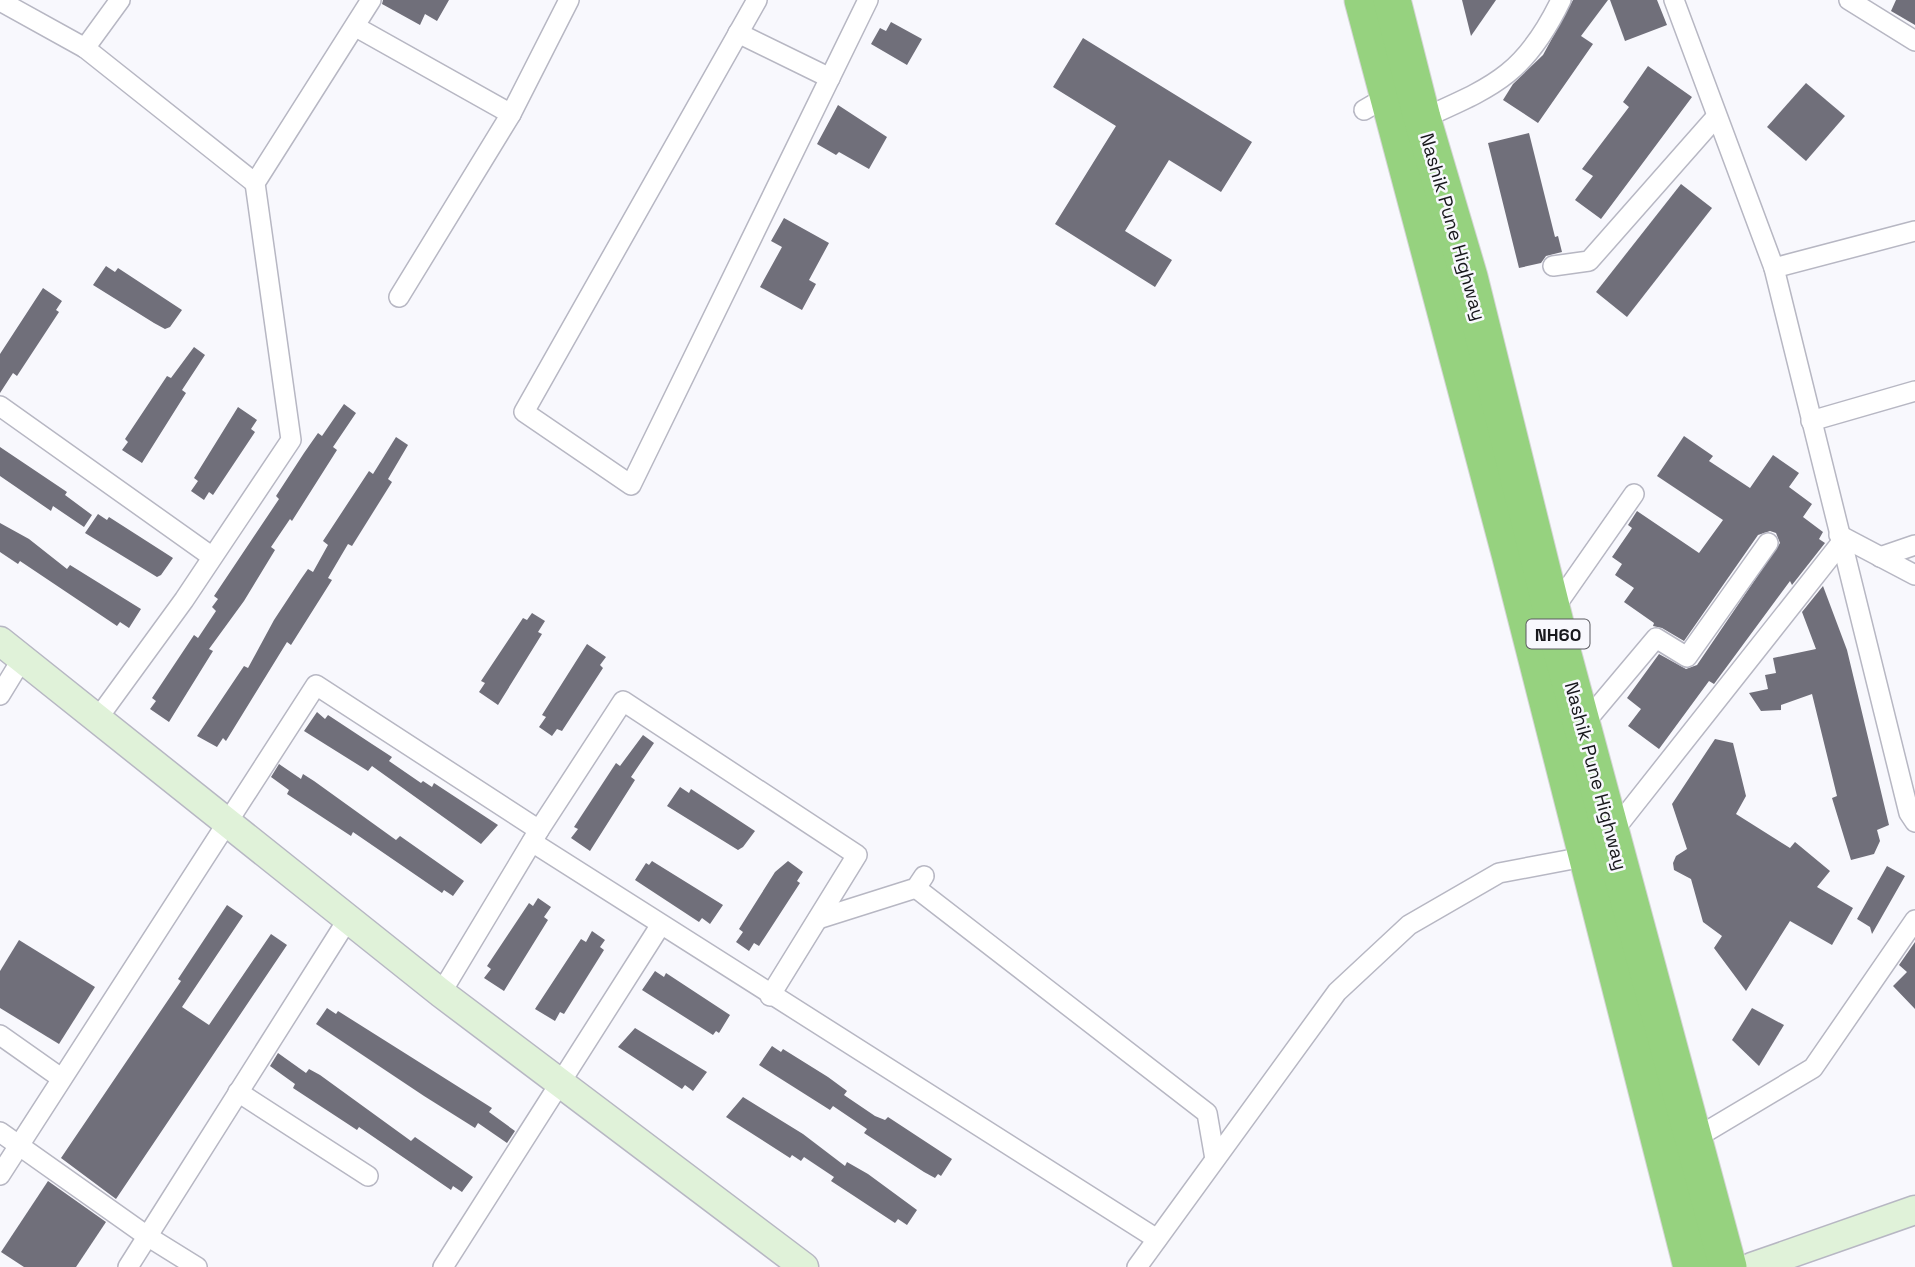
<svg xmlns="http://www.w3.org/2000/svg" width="1915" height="1267" font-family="'Space Grotesk',sans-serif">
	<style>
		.building { fill: #706f7a }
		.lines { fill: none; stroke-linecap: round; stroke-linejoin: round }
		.street-casing { stroke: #b7b7c3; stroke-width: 22 }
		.secondary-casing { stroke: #b7b7c3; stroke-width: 31 }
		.highway-casing { stroke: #d5d5d6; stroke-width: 39 }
		.street { stroke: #fff; stroke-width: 19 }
		.secondary { stroke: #e0f2d9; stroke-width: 28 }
		.highway { stroke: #96d27f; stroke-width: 37 }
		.labels { text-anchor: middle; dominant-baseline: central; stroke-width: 5; stroke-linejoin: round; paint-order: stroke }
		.shield { fill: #f8f8fd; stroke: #5b5b60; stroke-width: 2 }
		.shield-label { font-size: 18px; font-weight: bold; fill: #18181c }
		.street-label { font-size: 19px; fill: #18181c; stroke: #f8f8fd }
	</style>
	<rect width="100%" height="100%" fill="#f8f8fd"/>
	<!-- building -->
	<g class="building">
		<polygon points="383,0 449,0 437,21 425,14 420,25 382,4"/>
		<polygon points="1462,0 1496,0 1471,36"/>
		<polygon points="1573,0 1608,0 1581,36 1593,44 1538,123 1503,100 1513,84 1543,55"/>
		<polygon points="1610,0 1657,0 1667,25 1625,41"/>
		<polygon points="1896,0 1915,0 1915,25 1891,11"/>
		<polygon points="891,22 922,39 907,65 871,44 880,28 886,31"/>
		<polygon points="1083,38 1252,142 1221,192 1169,160 1125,231 1172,260 1155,287 1055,224 1116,126 1053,87"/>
		<polygon points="1648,66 1692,97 1601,219 1575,200 1593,176 1582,169 1629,107 1623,102"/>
		<polygon points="1806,83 1845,116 1806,161 1767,127"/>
		<polygon points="838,105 887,137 869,169 839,152 836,155 817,144"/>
		<polygon points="1529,133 1555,237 1558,236 1562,252 1546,256 1541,263 1519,268 1488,143"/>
		<polygon points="1681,184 1712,208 1627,317 1596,292"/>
		<polygon points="784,218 829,243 809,280 816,284 802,310 760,287 782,247 771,241"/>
		<polygon points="106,266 115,272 118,268 182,310 170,327 165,329 154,323 93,285"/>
		<polygon points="43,288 62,301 56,310 59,312 17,376 13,373 0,393 0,354"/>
		<polygon points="194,347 205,355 182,390 186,393 142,463 122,450 128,442 125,439 167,376 171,378"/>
		<polygon points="344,404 356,413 333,447 337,450 292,521 290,519 271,547 275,550 244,601 209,649 213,651 169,722 150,709 156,701 152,698 194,635 198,638 216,611 212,607 218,599 214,596 279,499 276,496 304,453 318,433 322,436"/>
		<polygon points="238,407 257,420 251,429 255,432 213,495 209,492 204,500 191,491 198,481 194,478"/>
		<polygon points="1684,436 1713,456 1709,461 1750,488 1773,455 1799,473 1789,487 1812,504 1803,517 1823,532 1819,539 1825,543 1792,585 1790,581 1714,684 1709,681 1659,749 1628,726 1641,709 1627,698 1659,654 1686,669 1697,665 1780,543 1776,533 1770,531 1758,535 1684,641 1662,628 1653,626 1654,623 1624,602 1634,588 1615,575 1622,564 1612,557 1632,528 1628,525 1637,511 1699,553 1723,520 1657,476"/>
		<polygon points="396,437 408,445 388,479 392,482 352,546 348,544 328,578 332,580 291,645 287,642 226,741 223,738 217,747 197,736 244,666 248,668 274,620 301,579 308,569 313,572 328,545 323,541 369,471 373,474"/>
		<polygon points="0,447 67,492 65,495 92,515 84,527 53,506 51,511 0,476"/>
		<polygon points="98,514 107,520 109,517 173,558 161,575 157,577 85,533"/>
		<polygon points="0,523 29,539 67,569 70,565 141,609 129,628 120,622 117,626 20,561 18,564 0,552"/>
		<polygon points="1823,586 1847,650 1889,825 1877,830 1880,841 1874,854 1851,860 1832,798 1837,796 1812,694 1781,705 1781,710 1761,711 1749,693 1768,689 1765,675 1776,673 1773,658 1816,649 1802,612"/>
		<polygon points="532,613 545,621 538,632 542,634 498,705 479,692 485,683 481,681 523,618 527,620"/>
		<polygon points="587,644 606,657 600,665 603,668 562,731 557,729 552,736 539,727 546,717 542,715"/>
		<polygon points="317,712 325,719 328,715 372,744 392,757 389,761 421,783 423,781 432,787 434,783 498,825 481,844 372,766 368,771 304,731"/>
		<polygon points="643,735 654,743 631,777 635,780 590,851 571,838 578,829 574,827 616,763 620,766"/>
		<polygon points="1715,739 1733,743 1746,796 1736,814 1790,848 1795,842 1830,871 1817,887 1853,908 1832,945 1790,921 1746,991 1714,948 1722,936 1703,922 1691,879 1674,870 1673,863 1676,856 1687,849 1672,804"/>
		<polygon points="279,764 301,779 303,774 314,781 396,840 400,836 464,881 453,896 444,890 442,893 353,832 351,836 287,794 289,790 271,777"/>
		<polygon points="680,787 689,793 691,789 755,831 743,847 738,850 667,806"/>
		<polygon points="652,861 723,905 710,924 702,918 699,922 635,880 646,863 649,865"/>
		<polygon points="788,861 803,872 797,881 800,883 759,946 754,943 749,951 736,942 743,932 739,929 775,872"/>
		<polygon points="1887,866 1905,876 1872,934 1870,927 1857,919"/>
		<polygon points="538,898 551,907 544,917 548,920 504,991 484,978 491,969 487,966 529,903 533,906"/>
		<polygon points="227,905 243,916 182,1007 209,1025 271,934 287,945 116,1199 61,1158 181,981 178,979"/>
		<polygon points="592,931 605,940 600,947 604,950 564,1014 560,1012 555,1021 535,1009 581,939 586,942"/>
		<polygon points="19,940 95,987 59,1044 0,1008 0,971"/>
		<polygon points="1915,942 1915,1009 1893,986 1907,972 1899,965"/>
		<polygon points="655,971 664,977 666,973 730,1015 719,1033 716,1031 713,1035 642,990"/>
		<polygon points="327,1008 336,1014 338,1011 492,1108 489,1112 515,1131 507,1143 478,1123 475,1128 424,1096 316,1024"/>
		<polygon points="1752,1008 1784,1025 1759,1066 1732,1040"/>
		<polygon points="635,1028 707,1072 693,1091 685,1085 682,1089 618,1047"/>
		<polygon points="772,1046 781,1052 783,1049 828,1077 847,1091 844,1095 875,1116 885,1120 888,1117 952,1159 941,1176 938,1174 935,1178 924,1172 864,1133 867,1129 833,1106 830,1110 759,1065"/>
		<polygon points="278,1053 306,1073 309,1069 320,1075 411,1141 415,1137 473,1177 462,1192 453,1186 451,1190 359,1127 357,1130 293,1088 295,1084 270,1066"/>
		<polygon points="743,1097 803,1134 845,1166 847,1162 868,1174 917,1210 907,1225 898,1219 895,1223 851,1194 831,1181 834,1177 804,1157 801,1161 792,1155 790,1158 726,1117"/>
		<polygon points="48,1181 106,1222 76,1267 24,1267 1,1252"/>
	</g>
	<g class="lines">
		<!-- street casing -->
		<g class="street-casing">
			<g id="street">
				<polyline points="757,0 524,412 631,485 868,0"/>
				<polyline points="1674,0 1774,268 1909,813 1915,822"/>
				<polyline points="1849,0 1915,41"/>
				<polyline points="0,1 85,48 255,183"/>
				<polyline points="356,27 511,114"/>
				<polyline points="738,33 830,78"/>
				<polyline points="85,48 120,0"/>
				<polyline points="1364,110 1395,92"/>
				<path d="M1415,122C1489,88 1523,79 1561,0"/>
				<polyline points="1553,266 1589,261 1716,117"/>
				<polyline points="1774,268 1915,231"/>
				<polyline points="399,297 511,114 569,0"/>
				<polyline points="0,406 211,556"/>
				<polyline points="1811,421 1915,391"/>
				<polyline points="1839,535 1915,575"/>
				<polyline points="1880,557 1915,545"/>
				<polyline points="1553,610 1634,494"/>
				<polyline points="0,695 22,659"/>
				<polyline points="98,718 184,600 291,440 255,183 371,0"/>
				<polyline points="1582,726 1656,638 1687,657 1768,543"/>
				<polyline points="539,830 623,701 857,855 770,996"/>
				<polyline points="1611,834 1841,543"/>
				<polyline points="532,842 1157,1239"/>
				<polyline points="916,888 1207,1113 1215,1159"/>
				<polyline points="818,919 916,888 924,876"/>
				<polyline points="0,1035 61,1078"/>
				<polyline points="238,1092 368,1176"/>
				<polyline points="0,1132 147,1236 197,1267"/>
				<polyline points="1694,1139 1813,1068 1915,920"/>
				<polyline points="0,1175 316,685 539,830 441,993"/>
				<polyline points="128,1267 348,919"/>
				<polyline points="443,1267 660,926"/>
				<polyline points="1137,1267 1337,992 1409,925 1499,873 1589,856"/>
			</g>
		</g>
		<!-- secondary casing -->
		<g class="secondary-casing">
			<g id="secondary">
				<polyline points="0,641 441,993 804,1267"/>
				<polyline points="1752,1267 1915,1210"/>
			</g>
		</g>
		<!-- highway casing -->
		<g class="highway-casing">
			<g id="highway">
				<polyline points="1363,0 1511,557 1692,1267"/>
				<polyline points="1392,0 1422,118 1469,277 1563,655 1728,1267"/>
			</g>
		</g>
		<!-- street -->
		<use href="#street" class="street"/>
		<!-- secondary -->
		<use href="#secondary" class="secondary"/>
		<!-- highway -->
		<use href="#highway" class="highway"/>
	</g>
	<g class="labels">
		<!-- shield labels -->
		<rect class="shield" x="1526.5" y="619.5" width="63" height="29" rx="5"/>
		<g class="shield-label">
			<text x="1558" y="634">NH60</text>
		</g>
		<!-- street labels -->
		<g class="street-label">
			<text transform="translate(1453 227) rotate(74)">Nashik Pune Highway</text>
			<text transform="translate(1596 776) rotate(75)">Nashik Pune Highway</text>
		</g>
	</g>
</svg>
